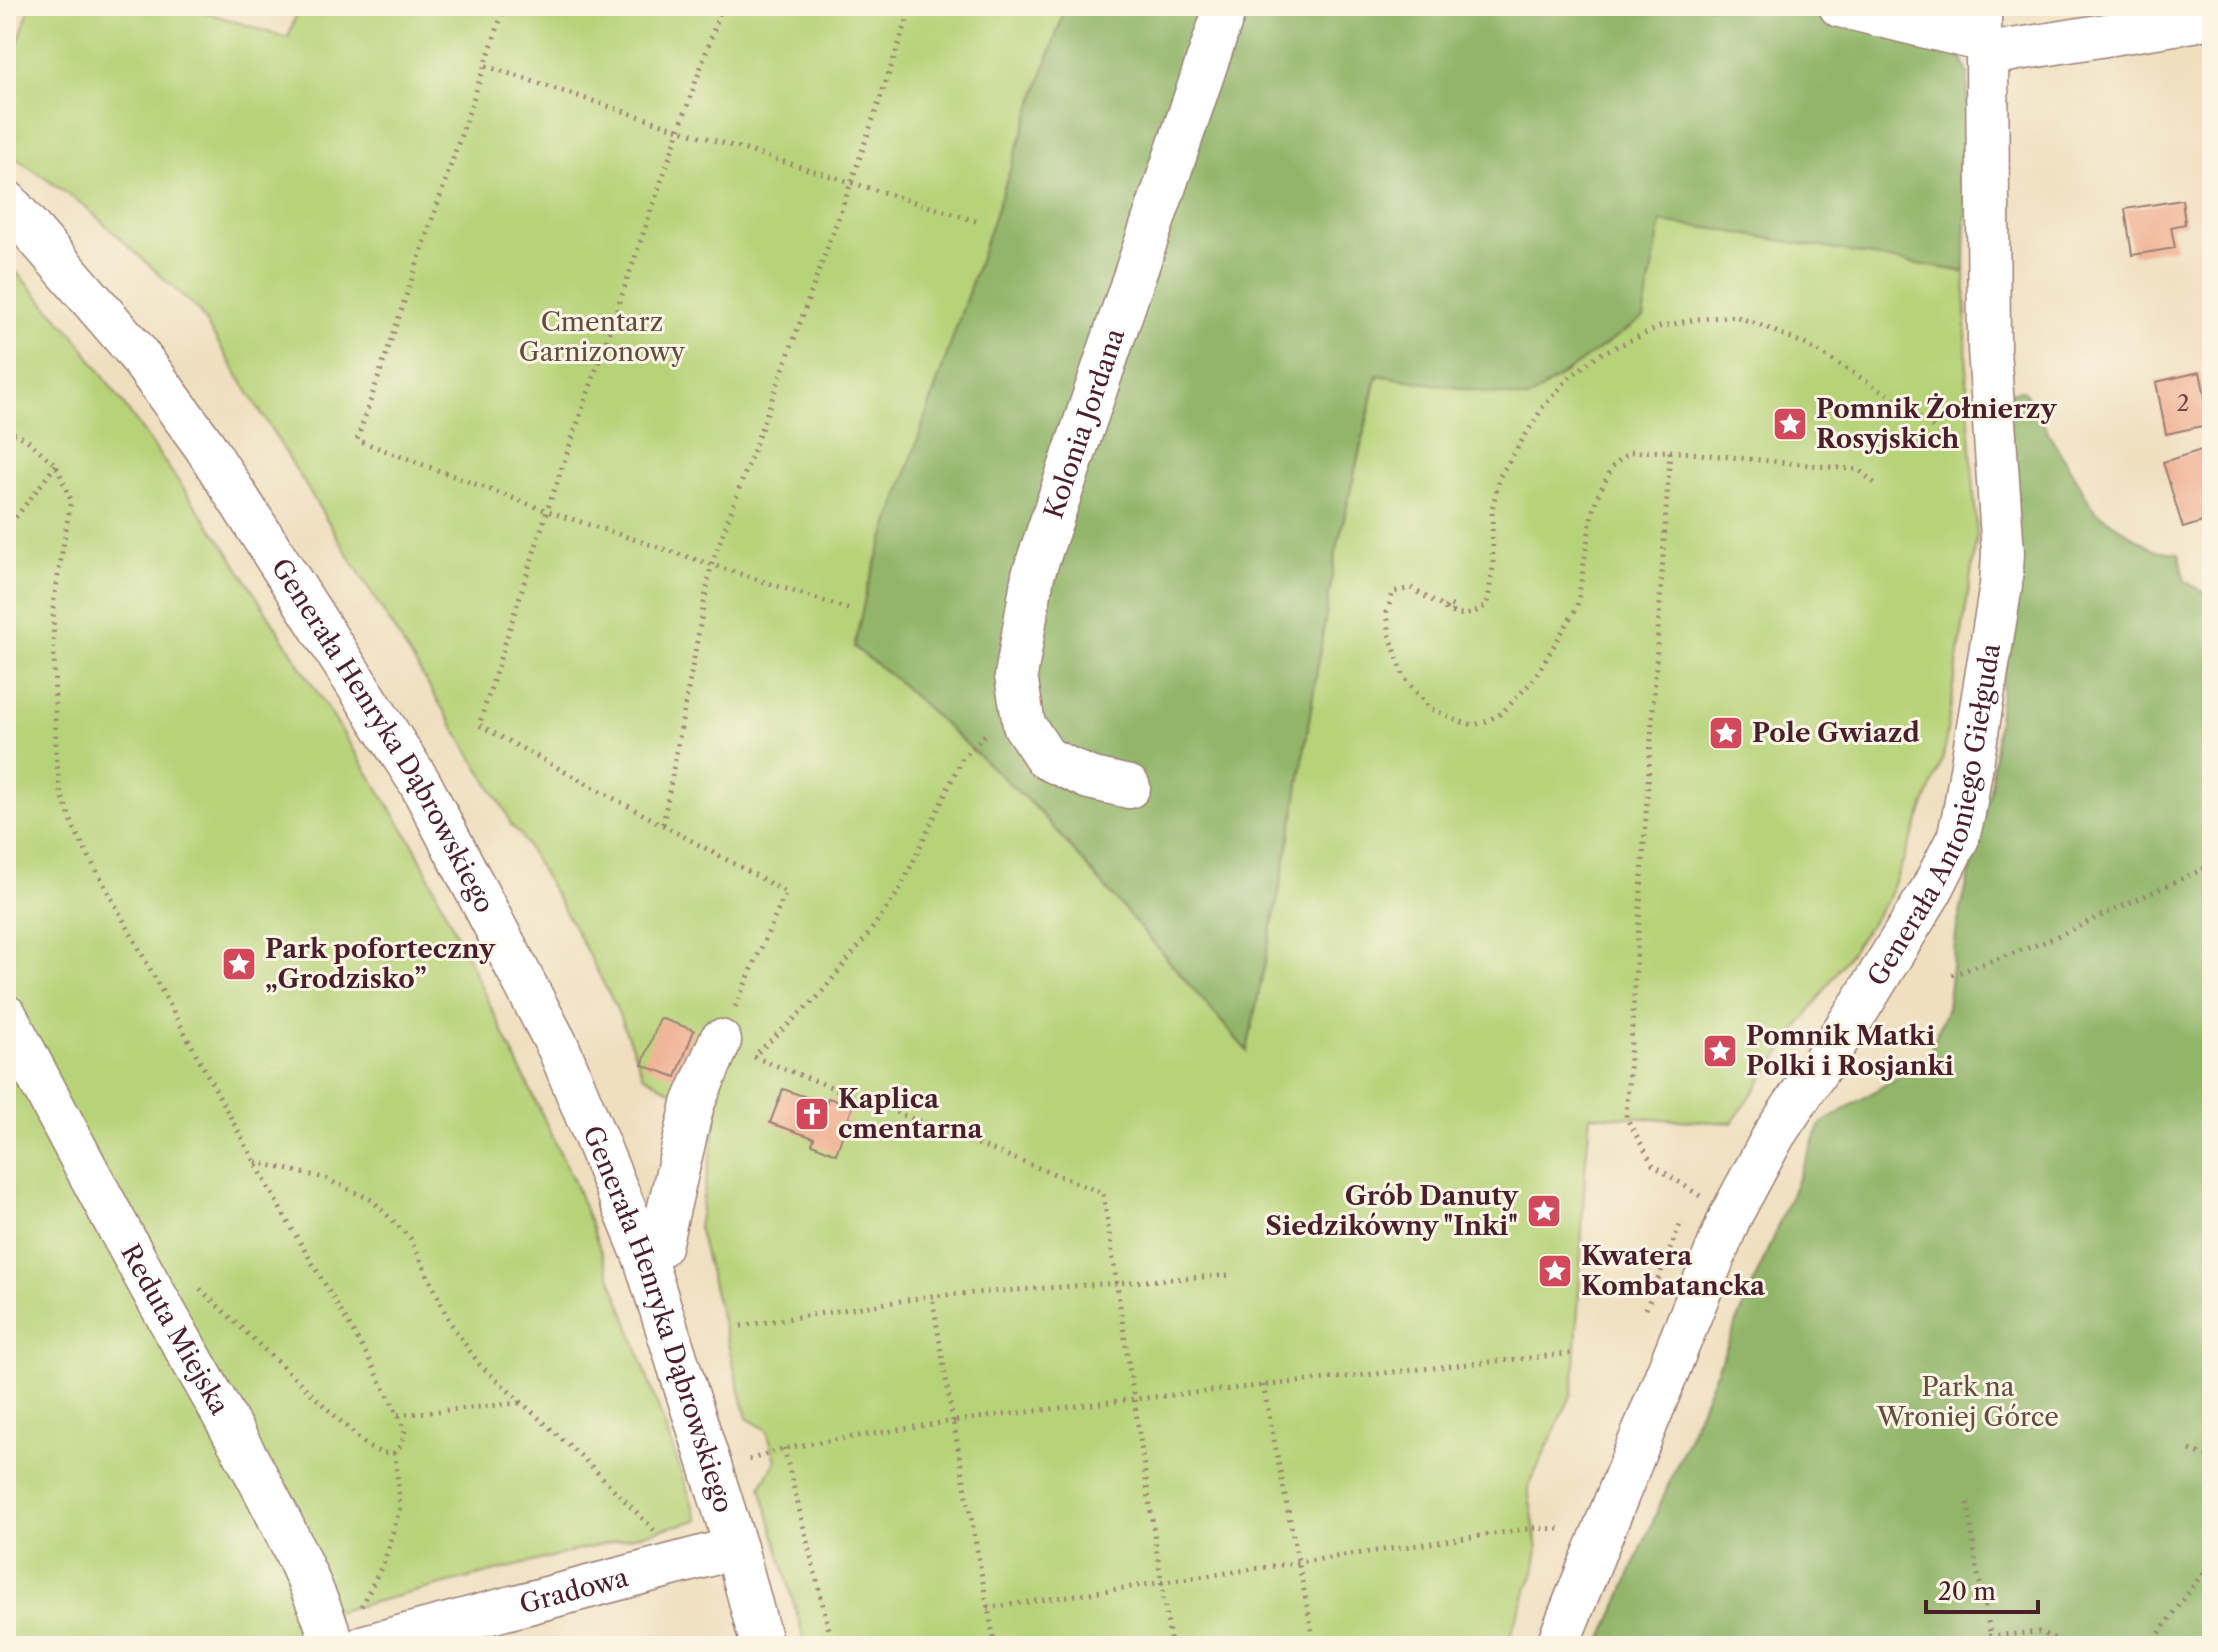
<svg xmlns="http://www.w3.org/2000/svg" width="2218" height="1652" font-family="'Libre Caslon Text',serif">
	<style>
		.green { fill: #b7d379; stroke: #807952; stroke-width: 2 }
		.forest { fill: #91b569; stroke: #6e6a4a; stroke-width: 2 }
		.building { fill: #efad8f }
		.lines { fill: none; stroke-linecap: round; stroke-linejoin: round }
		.minor-casing { stroke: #9c7f75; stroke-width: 45 }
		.path { stroke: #9c7f75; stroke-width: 5; stroke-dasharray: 2 6; stroke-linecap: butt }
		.minor { stroke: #fff; stroke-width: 42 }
		.labels { text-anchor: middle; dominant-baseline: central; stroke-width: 6; stroke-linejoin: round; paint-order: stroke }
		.number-label { font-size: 22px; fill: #734244 }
		.park-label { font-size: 26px; fill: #654c3e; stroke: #fcf5e5 }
		.poi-label { font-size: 26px; font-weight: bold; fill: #4a1f2b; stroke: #fcf5e5; text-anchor: start }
		.street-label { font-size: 26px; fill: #4a1f2b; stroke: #fcf5e5 }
	</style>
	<rect width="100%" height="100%" fill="#fcf5e5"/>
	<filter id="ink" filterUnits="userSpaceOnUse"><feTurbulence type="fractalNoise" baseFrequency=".0125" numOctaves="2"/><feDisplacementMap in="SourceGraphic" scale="16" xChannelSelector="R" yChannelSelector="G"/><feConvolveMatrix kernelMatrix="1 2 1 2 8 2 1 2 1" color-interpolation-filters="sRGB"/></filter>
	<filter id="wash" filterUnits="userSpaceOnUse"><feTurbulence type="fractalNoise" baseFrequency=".006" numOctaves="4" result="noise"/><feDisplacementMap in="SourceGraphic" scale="32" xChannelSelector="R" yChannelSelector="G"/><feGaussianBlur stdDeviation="1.8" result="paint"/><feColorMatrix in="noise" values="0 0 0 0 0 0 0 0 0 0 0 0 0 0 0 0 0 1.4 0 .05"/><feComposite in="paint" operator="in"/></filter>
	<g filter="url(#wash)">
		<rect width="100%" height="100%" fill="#efdfbf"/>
		<!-- green -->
		<g class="green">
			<polygon points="30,6 185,6 288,38 299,6 1066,6 867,589 854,647 894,678 1039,811 1247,1051 1293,822 1335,557 1378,375 1528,399 1643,318 1660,222 1715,229 1965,272 1967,391 1977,535 1943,758 1889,897 1732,1123 1590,1115 1585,1172 1575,1369 1571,1396 1528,1488 1538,1549 1534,1572 1506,1646 806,1646 761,1487 776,1461 767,1430 747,1418 698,1227 717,1118 643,1075 616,1007 575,929 520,834 511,825 506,812 198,310 86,207 6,151 6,88 9,71"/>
			<polygon points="6,261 74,335 228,551 415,847 575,1184 626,1317 698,1520 303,1620 309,1646 6,1646"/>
		</g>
		<!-- forest -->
		<g class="forest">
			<polygon points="1066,6 1792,6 1959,50 1968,75 1965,272 1715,229 1661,222 1643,318 1528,399 1377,375 1335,557 1293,822 1247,1051 1039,811 894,678 854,647 867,589"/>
			<polygon points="2023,390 2095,511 2154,550 2179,553 2185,581 2212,597 2212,1646 1600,1646 1821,1124 1927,1059 1947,1008 1957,926 1990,791 2013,587 2003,393"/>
		</g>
		<g id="blocks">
			<!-- building -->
			<g class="building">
				<polygon points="2182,200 2185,224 2171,227 2175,248 2132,255 2125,209"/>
				<polygon points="2200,372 2211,424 2166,434 2156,382"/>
				<polygon points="2211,447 2212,519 2183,528 2163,462"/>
				<polygon points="660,1018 694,1030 676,1077 642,1065"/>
				<polygon points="783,1089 826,1104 828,1098 853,1106 836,1154 812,1144 814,1138 770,1123"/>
			</g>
		</g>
	</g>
	<g filter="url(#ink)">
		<use href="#blocks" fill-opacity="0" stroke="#9c7f75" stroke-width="2"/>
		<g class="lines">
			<!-- minor casing -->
			<g class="minor-casing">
				<g id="minor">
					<polyline points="1840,6 1968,37 1980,37"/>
					<polyline points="1987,54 2193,21 2212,15"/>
					<path id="s1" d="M6,201L134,349L204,445L420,783L559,1049L644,1256L736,1548L762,1646"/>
					<path id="s2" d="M1129,787L1089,778L1046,758L1024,725L1016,676L1033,575L1226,6"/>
					<path id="s3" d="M6,1016C59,1117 111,1217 167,1316C227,1423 293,1529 334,1646"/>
					<polyline points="644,1256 660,1246 693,1104 720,1041"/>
					<path id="s4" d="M365,1646L736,1548"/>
					<path id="s5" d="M1557,1646L1730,1217L1774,1135L1861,1005L1931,891L1958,838L1964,813L2001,585L2003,553L1989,349L1987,54L1980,37V6"/>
				</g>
			</g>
			<!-- path -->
			<g class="path">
				<polyline points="505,6 357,440 547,511 848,609"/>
				<polyline points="722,6 547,511 479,725 786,892 735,1007"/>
				<polyline points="486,66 681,130 976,221"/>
				<polyline points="6,430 26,439 56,465 71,500 53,605 56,754 60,790 74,829 282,1212 368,1357 398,1415 405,1430 402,1443 395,1453 400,1508 384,1562 361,1607"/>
				<polyline points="1670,451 1859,470 1878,486"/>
				<polyline points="6,530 56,465"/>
				<polyline points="1445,608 1448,604 1454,607 1452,612 1447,612 1445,608 1411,588 1393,592 1387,612 1390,636 1404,677 1429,708 1464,723 1474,725 1485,722 1502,713 1534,679 1577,607 1592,513 1597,497 1614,464 1630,452 1670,451 1626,1117 1653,1165 1700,1196"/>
				<path d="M1452,612C1465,618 1476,612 1487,605L1493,568L1492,509L1500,476L1543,407L1569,378L1598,355L1660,327L1697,319L1735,316L1770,329L1807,345L1886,393L1956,445"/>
				<polyline points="663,824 711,566 851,183 912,6"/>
				<polyline points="1952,975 2042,943 2212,865"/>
				<polyline points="758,1052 817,998 867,936 899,891 962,759 985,735"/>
				<polyline points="754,1057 1103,1193 1171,1646"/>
				<polyline points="256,1162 324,1178 372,1200 410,1238 451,1324 480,1365 581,1456 654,1530"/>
				<polyline points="200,1289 368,1447 382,1453 395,1453"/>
				<polyline points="1646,1309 1681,1222"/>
				<polyline points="741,1326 932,1296 1231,1275"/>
				<polyline points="1263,1385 1315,1646"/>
				<polyline points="398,1415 520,1403"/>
				<polyline points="784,1448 833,1646"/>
				<polyline points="2190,1450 2212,1458"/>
				<polyline points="749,1460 784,1448 953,1421 932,1296"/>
				<polyline points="1968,1503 1976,1565 1991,1636"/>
				<polyline points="987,1608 1534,1528 1560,1529"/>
				<polyline points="995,1646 953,1421 1134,1399 1576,1353"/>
				<polyline points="1959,1646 1991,1636 2039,1632 2073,1646"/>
				<polyline points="2150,1646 2212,1560"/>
			</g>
			<!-- minor -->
			<use href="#minor" class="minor"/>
		</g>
	</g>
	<!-- icons -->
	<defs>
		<g id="sight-square" transform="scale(1.8)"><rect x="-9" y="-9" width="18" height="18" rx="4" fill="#d1495b" stroke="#fcf5e5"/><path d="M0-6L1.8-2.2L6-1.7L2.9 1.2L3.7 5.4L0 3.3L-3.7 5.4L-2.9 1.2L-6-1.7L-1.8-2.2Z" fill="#fff"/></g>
		<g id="church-square" transform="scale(1.8)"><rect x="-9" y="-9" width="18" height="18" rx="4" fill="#d1495b" stroke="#fcf5e5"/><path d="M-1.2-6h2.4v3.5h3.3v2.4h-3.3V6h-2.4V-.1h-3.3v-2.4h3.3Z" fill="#fff"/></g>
	</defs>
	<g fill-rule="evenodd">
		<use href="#sight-square" x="1790" y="424"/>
		<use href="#sight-square" x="1726" y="733"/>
		<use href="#sight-square" x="239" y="964"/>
		<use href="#sight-square" x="1720" y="1051"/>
		<use href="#church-square" x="812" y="1114"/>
		<use href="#sight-square" x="1544" y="1211"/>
		<use href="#sight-square" x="1555" y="1271"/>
	</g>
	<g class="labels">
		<!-- number labels -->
		<g class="number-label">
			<text x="2183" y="403">2</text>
		</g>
		<!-- park labels -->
		<g class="park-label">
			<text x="602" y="322">Cmentarz<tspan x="602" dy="30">Garnizonowy</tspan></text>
			<text x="1968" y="1387">Park na<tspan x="1968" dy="30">Wroniej Górce</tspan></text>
		</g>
		<!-- poi labels -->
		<g class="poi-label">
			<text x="1816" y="409">Pomnik Żołnierzy<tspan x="1816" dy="30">Rosyjskich</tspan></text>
			<text x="1752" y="733">Pole Gwiazd</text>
			<text x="265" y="949">Park poforteczny<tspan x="265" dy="30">„Grodzisko”</tspan></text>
			<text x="1746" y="1036">Pomnik Matki<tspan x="1746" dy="30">Polki i Rosjanki</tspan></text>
			<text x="838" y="1099">Kaplica<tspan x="838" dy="30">cmentarna</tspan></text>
			<text x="1518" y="1196" text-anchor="end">Grób Danuty<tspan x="1518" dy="30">Siedzikówny "Inki"</tspan></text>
			<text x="1581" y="1256">Kwatera<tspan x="1581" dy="30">Kombatancka</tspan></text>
		</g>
		<!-- street labels -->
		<g class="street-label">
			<text stroke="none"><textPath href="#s2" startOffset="440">Kolonia Jordana</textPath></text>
			<text stroke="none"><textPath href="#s1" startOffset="656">Generała Henryka Dąbrowskiego</textPath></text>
			<text stroke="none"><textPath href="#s5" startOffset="920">Generała Antoniego Giełguda</textPath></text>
			<text stroke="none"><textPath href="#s1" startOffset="1304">Generała Henryka Dąbrowskiego</textPath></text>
			<text stroke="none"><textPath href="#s3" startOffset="356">Reduta Miejska</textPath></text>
			<text stroke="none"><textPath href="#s4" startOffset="216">Gradowa</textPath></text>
		</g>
	</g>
	<!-- margin -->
	<rect width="2218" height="1652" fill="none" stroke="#fcf5e5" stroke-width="32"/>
	<!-- scale -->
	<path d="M1926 1600v12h112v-12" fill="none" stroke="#4a1f2b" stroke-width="4"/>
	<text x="1938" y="1600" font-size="24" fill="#4a1f2b" stroke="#fcf5e5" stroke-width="6" paint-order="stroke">20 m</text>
</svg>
